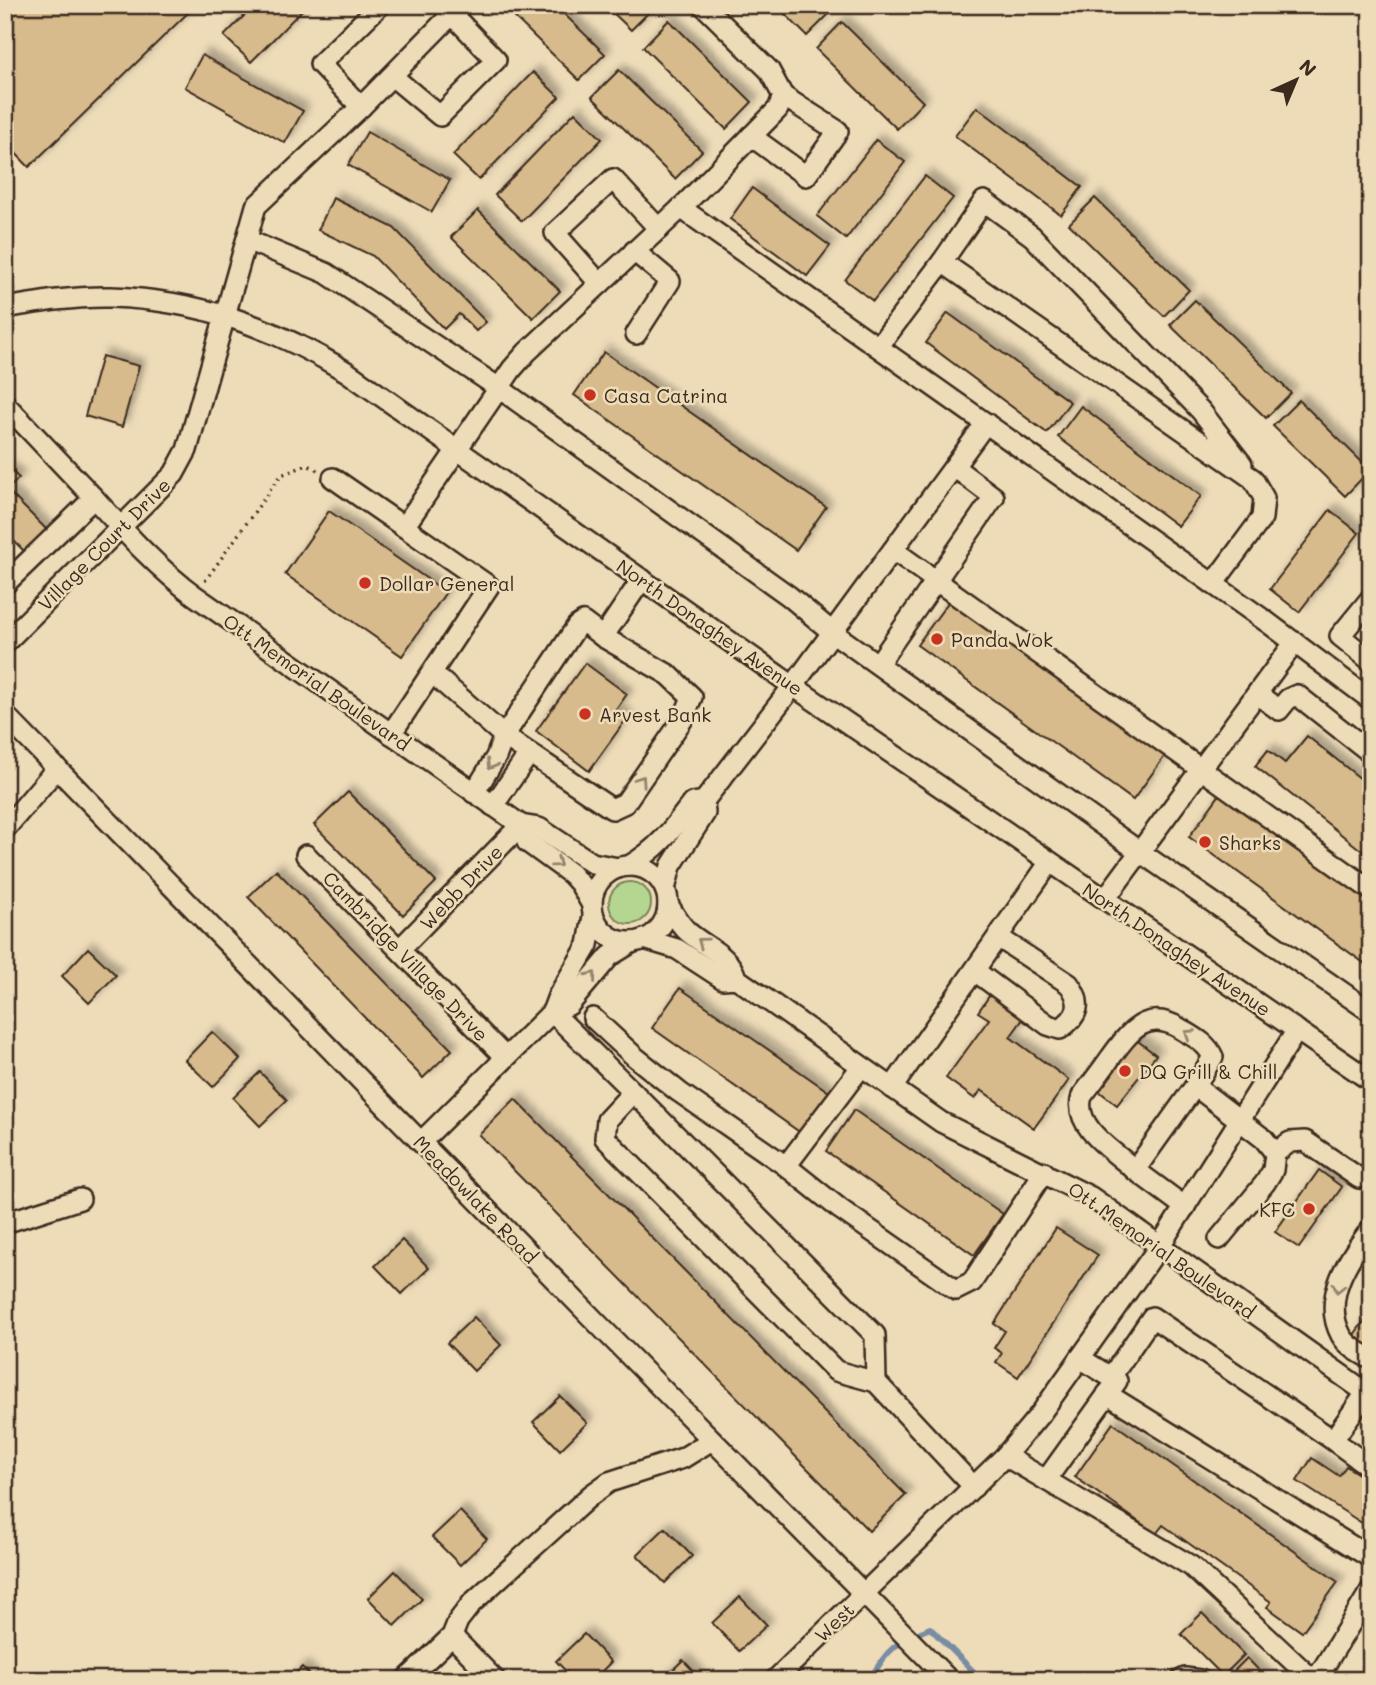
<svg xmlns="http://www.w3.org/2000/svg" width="1376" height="1685" font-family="Mali,sans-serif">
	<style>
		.green { fill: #b5d690; stroke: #788057; stroke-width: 2 }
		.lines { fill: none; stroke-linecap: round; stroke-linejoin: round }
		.stream { stroke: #788ca3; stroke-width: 6 }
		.building { fill: #d7bb8c; stroke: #3b2a1e; stroke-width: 2; filter: url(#shadow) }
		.minor-casing { stroke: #3b2a1e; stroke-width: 24 }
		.path { stroke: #3b2a1e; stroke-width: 3.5; stroke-dasharray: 2 5; stroke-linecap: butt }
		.minor { stroke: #eedcb9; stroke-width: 19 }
		.oneway { stroke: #94836c }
		.poi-dot { fill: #c8321e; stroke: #eedcb9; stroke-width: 2.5 }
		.labels { text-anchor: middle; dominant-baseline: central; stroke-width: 5; stroke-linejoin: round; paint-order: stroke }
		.poi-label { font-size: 19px; fill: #3b2a1e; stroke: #eedcb9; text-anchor: start }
		.street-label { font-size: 19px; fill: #3b2a1e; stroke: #eedcb9 }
	</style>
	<defs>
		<filter id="shadow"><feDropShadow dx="6" dy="-6" stdDeviation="3.5" flood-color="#0004"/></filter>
	</defs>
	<rect width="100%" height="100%" fill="#eedcb9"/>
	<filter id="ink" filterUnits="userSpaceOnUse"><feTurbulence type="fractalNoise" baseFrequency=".0143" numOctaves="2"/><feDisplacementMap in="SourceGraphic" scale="14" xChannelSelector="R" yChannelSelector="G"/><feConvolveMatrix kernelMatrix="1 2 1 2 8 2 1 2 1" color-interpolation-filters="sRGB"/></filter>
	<g filter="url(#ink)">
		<!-- green -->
		<circle class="green" cx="630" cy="903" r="21"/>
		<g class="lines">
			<!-- stream -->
			<path class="stream" d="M870,1680C887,1648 898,1641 930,1628L982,1680"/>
		</g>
		<!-- building -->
		<g class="building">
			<polygon points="5,5 196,5 29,167 5,142 5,23 12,17 5,10"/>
			<polygon points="255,5 307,5 251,62 224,36"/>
			<polygon points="502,5 555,5 605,54 579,80"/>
			<polygon points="605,5 656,5 631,30"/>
			<polygon points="776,5 828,5 833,10 807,36"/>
			<polygon points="669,20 752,102 726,129 643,47"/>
			<polygon points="842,22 923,102 897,129 816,49"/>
			<polygon points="202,55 303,111 285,143 185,87"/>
			<polygon points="619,70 702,151 675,179 592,97"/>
			<polygon points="533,72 559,97 479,180 453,155"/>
			<polygon points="977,107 1082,187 1061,215 955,136"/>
			<polygon points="575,112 602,139 522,221 495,195"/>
			<polygon points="367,132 450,180 432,212 348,165"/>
			<polygon points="876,140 905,162 846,239 817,216"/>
			<polygon points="925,176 953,198 873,301 845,280"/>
			<polygon points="752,188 830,246 807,276 730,219"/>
			<polygon points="333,198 394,228 486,322 476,331 459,314 444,329 373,256 318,230"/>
			<polygon points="1095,198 1189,290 1164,316 1069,224"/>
			<polygon points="478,210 560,291 533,318 451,237"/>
			<polygon points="1195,300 1291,393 1266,418 1170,325"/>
			<polygon points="948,313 1070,402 1047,433 926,343"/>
			<polygon points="604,352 826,507 796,550 574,395"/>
			<polygon points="102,356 139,366 122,427 85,416"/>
			<polygon points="1299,400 1370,470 1345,496 1273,426"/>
			<polygon points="1081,406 1201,496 1178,526 1058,437"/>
			<polygon points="5,465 19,478 7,490 49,532 27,554 5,532"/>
			<polygon points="1330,510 1359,533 1299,612 1270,589"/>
			<polygon points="329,511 446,592 402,656 285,574"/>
			<polygon points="952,597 1167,753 1133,800 917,645"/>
			<polygon points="585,663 627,694 616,710 627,718 589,771 536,731"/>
			<polygon points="1307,736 1371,787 1371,858 1255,766 1268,750 1285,763"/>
			<polygon points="1223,790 1371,896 1371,968 1189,837"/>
			<polygon points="348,792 436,882 403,915 314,825"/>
			<polygon points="276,870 452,1050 423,1078 248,897"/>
			<polygon points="88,948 116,975 89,1003 62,976"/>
			<polygon points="680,988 829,1092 801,1133 652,1028"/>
			<polygon points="990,995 1023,1019 1010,1037 1069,1080 1034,1128 981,1090 975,1099 946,1078 989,1019 978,1012"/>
			<polygon points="212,1032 240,1059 213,1087 185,1060"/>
			<polygon points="1134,1038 1156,1055 1117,1105 1095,1088"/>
			<polygon points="260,1072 287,1100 260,1126 233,1098"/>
			<polygon points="515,1099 906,1495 869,1531 479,1135"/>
			<polygon points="854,1110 1003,1214 974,1255 826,1151"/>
			<polygon points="1319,1170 1342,1187 1299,1248 1275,1232"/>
			<polygon points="1056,1228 1098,1255 1018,1377 996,1362 1002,1353 994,1348 1005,1331 994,1324"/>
			<polygon points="402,1240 429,1268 402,1294 375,1266"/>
			<polygon points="1371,1312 1371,1349 1353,1336"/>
			<polygon points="474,1317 501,1345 474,1371 447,1343"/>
			<polygon points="560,1396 587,1423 560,1450 533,1422"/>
			<polygon points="1113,1423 1338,1582 1302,1632 1267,1607 1271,1602 1163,1525 1156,1534 1075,1477"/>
			<polygon points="1312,1458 1339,1476 1346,1466 1371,1482 1371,1529 1297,1481"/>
			<polygon points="460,1511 487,1539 460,1565 432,1537"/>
			<polygon points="665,1528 692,1556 665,1583 637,1555"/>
			<polygon points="395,1571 422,1599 395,1626 368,1598"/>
			<polygon points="740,1597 767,1625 739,1651 712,1623"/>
			<polygon points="1202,1613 1244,1655 1223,1676 1181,1634"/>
			<polygon points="584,1634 611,1662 593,1680 574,1680 556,1661"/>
			<polygon points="1247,1658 1268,1680 1226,1679"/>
			<polygon points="683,1660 702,1680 662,1680"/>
			<polygon points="302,1667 315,1680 289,1680"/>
		</g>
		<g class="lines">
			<!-- minor casing -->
			<g class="minor-casing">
				<g id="minor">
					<polyline points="392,76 440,116 496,60 445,7"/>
					<polyline points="361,107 320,64 380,5"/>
					<polyline points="751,136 806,176 838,131 783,96"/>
					<polyline points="681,208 1267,622 1371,700"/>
					<polyline points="247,240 326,273 499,388 789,596 832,632 1140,852 1371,1012"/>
					<polyline points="634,251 670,281 636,334"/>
					<polyline points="942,262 984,201 1032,236 1201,411 1242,464"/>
					<polyline points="600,284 555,233 613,179 659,229"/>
					<path d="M5,308C40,302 76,296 111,297C199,300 273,327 347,372L793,686L1371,1081"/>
					<polyline points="878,347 942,262 1253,479 1264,498 1262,518 1213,584"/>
					<polyline points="5,404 94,498"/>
					<polyline points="333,478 404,527"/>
					<polyline points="893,550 1371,890"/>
					<path d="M5,584L94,498C125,532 157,568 194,595L521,825L539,828L592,863L618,868"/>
					<polyline points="1371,598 1340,636 1371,661"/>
					<polyline points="5,643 174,474 187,450 256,206 361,107 461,5"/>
					<polyline points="878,664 994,497 954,467"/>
					<polyline points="432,673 504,736 612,809 625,803 683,719 692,697 669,675 603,637"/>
					<polyline points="1257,694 1279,710 1288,699 1297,695 1371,753"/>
					<polyline points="5,715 599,1325 949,1680"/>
					<polyline points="391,734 489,586 404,527 512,369 527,352 681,208 778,109 783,96 769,70 703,5"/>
					<polyline points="474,793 496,757 504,736 577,626 583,622 603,637 642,579"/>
					<polyline points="493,806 529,754"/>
					<polyline points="521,825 527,842 571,874 580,884 592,905"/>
					<polyline points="5,829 57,768"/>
					<polyline points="306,855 505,1057"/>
					<circle cx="630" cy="904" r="38"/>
					<path d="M629,866C659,848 671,831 692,803L704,801L793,686L986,423"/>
					<polyline points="665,889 671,866 705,813 704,801"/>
					<polyline points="1105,899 1295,642"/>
					<path d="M668,904C674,914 679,924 688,932C705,947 730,955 736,978"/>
					<polyline points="644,939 677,949 723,979 736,978 941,1122 1091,1197 1371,1396"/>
					<polyline points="400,949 521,825"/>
					<path d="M975,971L1048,1025L1060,1029C1079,1016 1083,1003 1069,984L998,937"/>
					<polyline points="552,1012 633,1092 607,1120 605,1138 836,1371 876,1382 974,1487"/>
					<polyline points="552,1012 558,996 588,945 593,916"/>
					<polyline points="593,1018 635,1057 679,1092 786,1166 840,1209 956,1290 972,1282 1044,1172"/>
					<polyline points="892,1088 1050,862"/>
					<polyline points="633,1092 875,1335 876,1382"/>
					<polyline points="421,1142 552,1012 569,1005 610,956 633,942"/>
					<polyline points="1275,1153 1290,1142 1305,1141 1359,1178"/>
					<polyline points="786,1166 861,1067"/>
					<path d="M1135,1170C1115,1152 1072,1127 1082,1096C1092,1083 1102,1070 1111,1057C1130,1031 1147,1008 1181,1029C1194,1037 1207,1043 1213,1057L1195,1086"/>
					<polyline points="1185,1207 1135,1170 1195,1086 1264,1139 1275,1153 1273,1170 1265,1183 1219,1239"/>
					<polyline points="5,1219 11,1221 80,1199"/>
					<path d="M1371,1229C1349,1257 1321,1298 1341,1335C1347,1346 1360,1353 1371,1359"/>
					<polyline points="1111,1377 1152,1317 1333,1440"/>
					<polyline points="1366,1393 1333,1440 1371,1468"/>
					<polyline points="1107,1394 1371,1558"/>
					<polyline points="1005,1456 1046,1480 1117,1381 1080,1358"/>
					<polyline points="1046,1480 1191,1566 1313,1680"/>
					<polyline points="452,1636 495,1680"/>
					<polyline points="406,1680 452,1636 458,1621 472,1603 591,1495 609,1482 683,1458 712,1440"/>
					<polyline points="775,1680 1005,1456 1041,1413 1159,1247 1297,1030"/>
					<polyline points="1181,1680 1185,1678 1200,1680"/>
					<polyline points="1316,1680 1371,1590"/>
				</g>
			</g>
			<!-- path -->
			<polyline class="path" points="205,581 281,475 307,465 318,470"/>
			<!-- minor -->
			<use href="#minor" class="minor"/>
		</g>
		<!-- one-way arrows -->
		<defs><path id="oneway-chevron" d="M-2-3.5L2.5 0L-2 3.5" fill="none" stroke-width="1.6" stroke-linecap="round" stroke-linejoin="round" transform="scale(1.75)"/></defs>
		<g class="oneway">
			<use href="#oneway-chevron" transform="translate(491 765) rotate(121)"/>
			<use href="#oneway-chevron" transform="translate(641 780) rotate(-56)"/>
			<use href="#oneway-chevron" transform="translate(557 863) rotate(36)"/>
			<use href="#oneway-chevron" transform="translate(702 942) rotate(-144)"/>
			<use href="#oneway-chevron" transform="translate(592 976) rotate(-51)"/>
			<use href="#oneway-chevron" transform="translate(1189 1034) rotate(-147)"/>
			<use href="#oneway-chevron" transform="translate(1338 1288) rotate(103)"/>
		</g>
	</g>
	<!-- markers -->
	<g class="poi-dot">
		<circle cx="590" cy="395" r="7"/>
		<circle cx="365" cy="583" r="7"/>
		<circle cx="937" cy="639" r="7"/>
		<circle cx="585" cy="714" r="7"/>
		<circle cx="1205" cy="842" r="7"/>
		<circle cx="1125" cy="1071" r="7"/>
		<circle cx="1309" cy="1209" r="7"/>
	</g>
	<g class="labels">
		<!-- poi labels -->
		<g class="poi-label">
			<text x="604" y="395">Casa Catrina</text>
			<text x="379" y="583">Dollar General</text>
			<text x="951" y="639">Panda Wok</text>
			<text x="599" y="714">Arvest Bank</text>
			<text x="1219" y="842">Sharks</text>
			<text x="1139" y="1071">DQ Grill &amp; Chill</text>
			<text x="1295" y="1209" text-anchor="end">KFC</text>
		</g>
		<!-- street labels -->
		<g class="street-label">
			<text transform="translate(104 544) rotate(-45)">Village Court Drive</text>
			<text transform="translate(710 627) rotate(35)">North Donaghey Avenue</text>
			<text transform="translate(317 682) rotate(35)">Ott Memorial Boulevard</text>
			<text transform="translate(461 887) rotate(-46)">Webb Drive</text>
			<text transform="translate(1177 949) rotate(34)">North Donaghey Avenue</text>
			<text transform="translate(406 956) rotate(46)">Cambridge Village Drive</text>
			<text transform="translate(476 1199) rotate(46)">Meadowlake Road</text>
			<text transform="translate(1162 1250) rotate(35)">Ott Memorial Boulevard</text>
			<text transform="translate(834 1622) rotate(-44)">West</text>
		</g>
	</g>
	<!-- margin -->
	<rect width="1376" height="1685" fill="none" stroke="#eedcb9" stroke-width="28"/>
	<rect x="14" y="14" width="1348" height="1657" fill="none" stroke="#3b2a1e" stroke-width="2.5" filter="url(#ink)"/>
	<!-- north arrow -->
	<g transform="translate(1296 80) rotate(44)" stroke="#eedcb9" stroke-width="5" paint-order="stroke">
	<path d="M0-5L12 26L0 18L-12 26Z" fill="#3b2a1e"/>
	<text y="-10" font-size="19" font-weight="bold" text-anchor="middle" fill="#3b2a1e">N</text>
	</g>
</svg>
